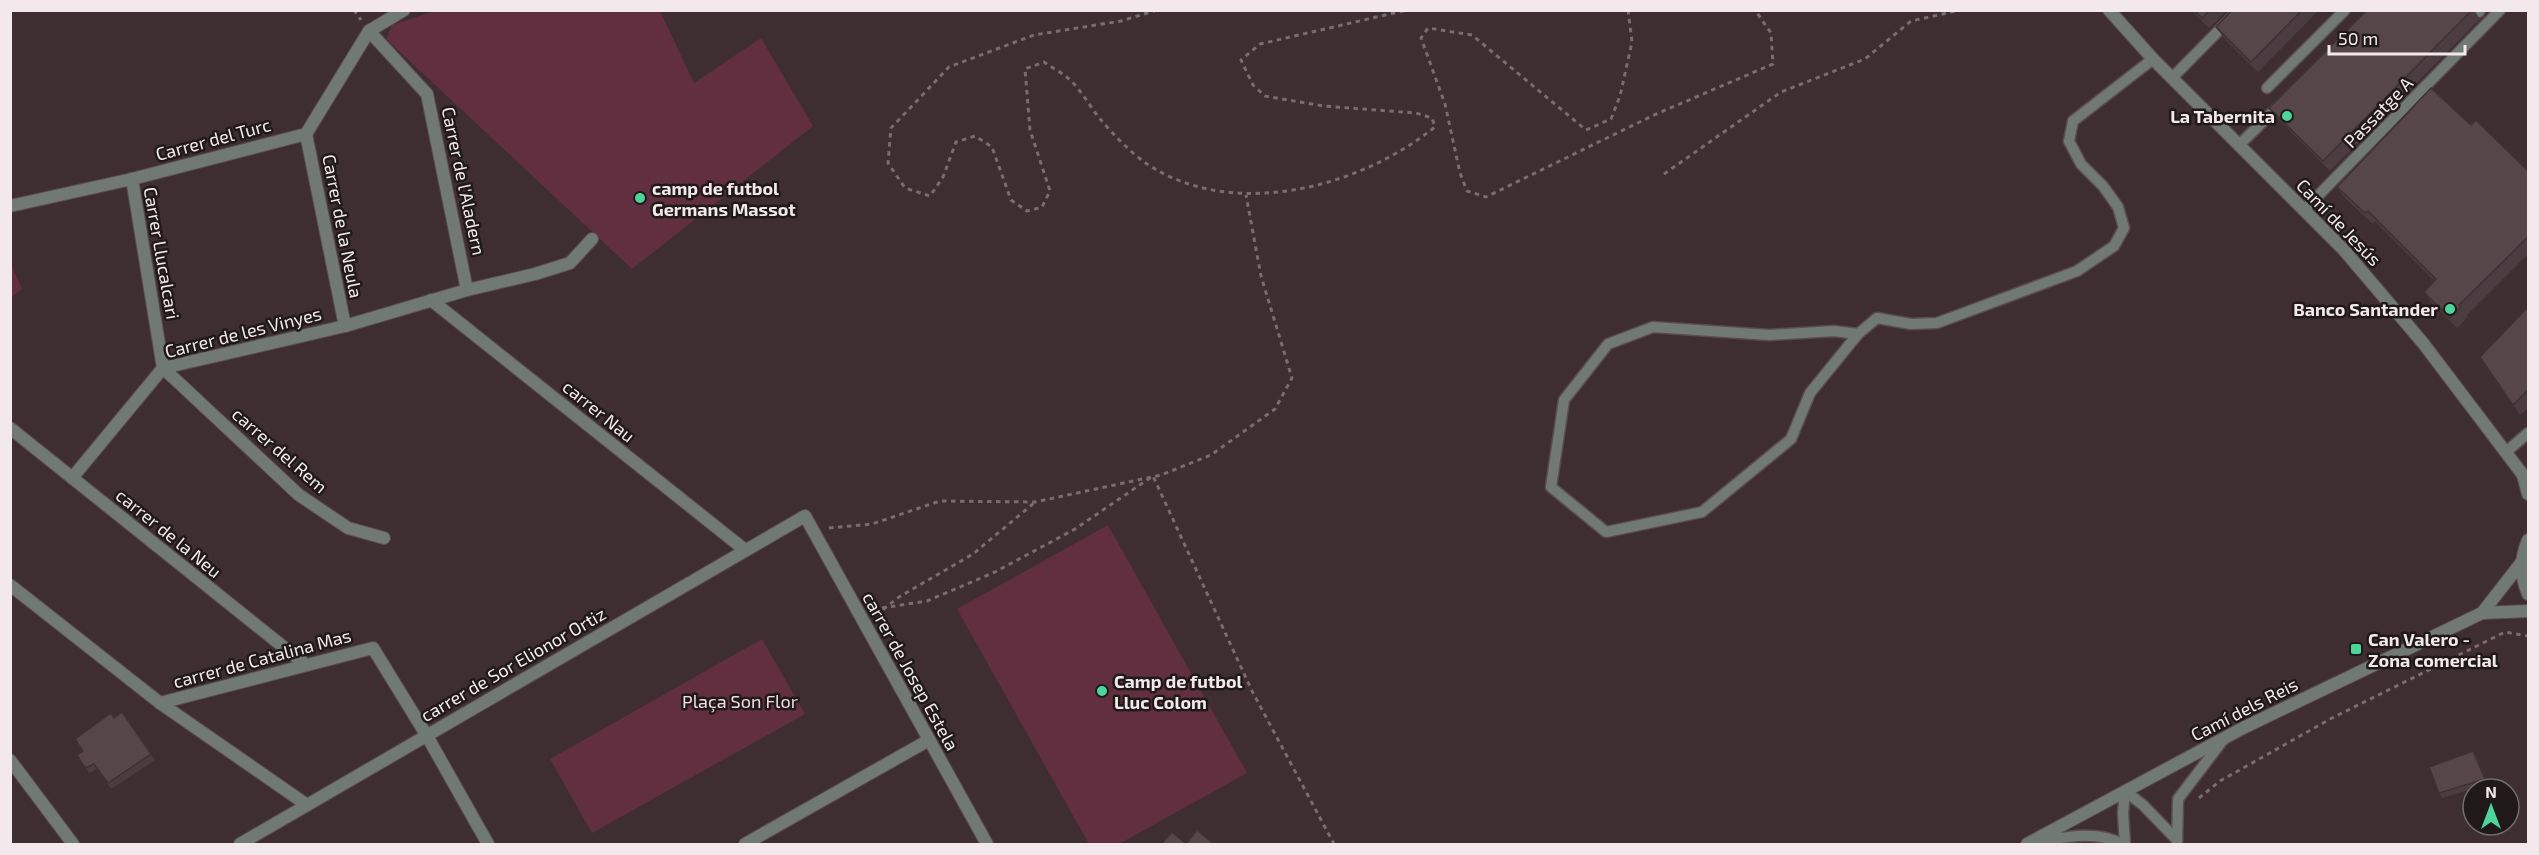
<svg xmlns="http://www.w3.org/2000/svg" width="2539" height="855" font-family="'Exo 2',sans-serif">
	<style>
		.green { fill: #612f3f }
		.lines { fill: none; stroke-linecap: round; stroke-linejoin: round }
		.service-casing { stroke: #5b4c50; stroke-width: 13 }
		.minor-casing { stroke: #5b4c50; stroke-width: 14 }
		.tertiary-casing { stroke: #5b4c50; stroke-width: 14 }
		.path { stroke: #796b6f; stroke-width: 3; stroke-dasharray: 4.5 4.5; stroke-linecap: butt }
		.service { stroke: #717975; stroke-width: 10 }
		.minor { stroke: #717975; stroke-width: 12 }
		.tertiary { stroke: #717975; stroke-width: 12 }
		.wall { fill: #4a3c40 }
		.shaded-wall { fill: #3c3134 }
		.building { fill: #56464a; stroke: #3c3134; stroke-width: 1.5 }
		.poi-dot { fill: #4cd49b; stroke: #20191a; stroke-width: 2 }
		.labels { text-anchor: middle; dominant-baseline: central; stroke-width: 5; stroke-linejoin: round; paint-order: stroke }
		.street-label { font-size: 18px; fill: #f3e9ec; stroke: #20191a }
		.poi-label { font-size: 18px; font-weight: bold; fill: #f3e9ec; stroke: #20191a; text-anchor: start }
		.park-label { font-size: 18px; fill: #f4dbe1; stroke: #20191a }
	</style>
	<rect width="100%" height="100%" fill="#3e2e32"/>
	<!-- green -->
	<g class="green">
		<polygon points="435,11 660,11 694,83 761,38 813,126 632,269 386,39 392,25"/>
		<polygon points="10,262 22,289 11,297 10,297"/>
		<polygon points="1108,525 1247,773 1119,844 1089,844 957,609"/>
		<polygon points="762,639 805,714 592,833 550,759"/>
	</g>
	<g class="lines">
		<!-- service casing -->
		<g class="service-casing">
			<g id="service">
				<polyline points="2479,12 2480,10"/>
				<polyline points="2172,78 2239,10"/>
				<polyline points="2267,88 2345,10"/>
				<polyline points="2239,145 2282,103"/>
				<polyline points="2304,210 2500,10"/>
				<polyline points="1858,334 1810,393 1791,439 1702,512 1606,532 1551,487 1564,400 1608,344 1653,327 1769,335 1834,331 1858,334 1877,318 1911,324 1937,323 2077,271 2114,246 2124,228 2118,207 2103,186 2081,164 2069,141 2073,121 2153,59"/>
				<polyline points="2506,452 2528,433"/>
				<polyline points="2125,791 2143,805 2177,840"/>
				<path d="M2034,842C2061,838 2096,829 2122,844"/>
				<polyline points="2125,844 2123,813 2125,791"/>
				<polyline points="2177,844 2178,799 2223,740"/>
			</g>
		</g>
		<!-- minor casing -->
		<g class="minor-casing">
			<g id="minor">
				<polyline points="369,31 427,94 467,290"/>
				<polyline points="306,134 345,326"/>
				<polyline points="132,179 163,368 299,495 348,528 384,538"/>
				<polyline points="10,206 132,179 306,134 369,31 404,10"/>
				<polyline points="431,300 745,550"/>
				<polyline points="10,428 306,665"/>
				<polyline points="72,478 163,368 345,326 467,290 535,274 570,263 592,239"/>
				<polyline points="10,585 160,703 307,805"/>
				<polyline points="160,703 373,648 427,736 488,844"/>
				<polyline points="240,844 805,516 987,844"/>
				<polyline points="745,844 929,740"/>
			</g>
		</g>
		<!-- tertiary casing -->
		<g class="tertiary-casing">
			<g id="tertiary">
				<polyline points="2109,10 2153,59 2343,249 2423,343 2523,475 2528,479"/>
				<polyline points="2523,475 2528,494"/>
				<path d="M2528,540C2520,559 2520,575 2528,594"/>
				<polyline points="2482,613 2528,611"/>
				<polyline points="10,760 73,844"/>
				<polyline points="2027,844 2243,728 2482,613 2521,563"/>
			</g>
		</g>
		<!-- path -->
		<g class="path">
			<polyline points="354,10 361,20"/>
			<path d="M1157,10L1121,21L1034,35L949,67L891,128L888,163L905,188L930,196L943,177L956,142L975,136L992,147L1011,200L1027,211L1042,207L1050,191L1030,130L1025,69L1044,62C1052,68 1063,73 1070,80C1082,91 1090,107 1101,120C1113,134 1131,153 1147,164C1233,221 1359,188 1435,127L1432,118L1416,113L1323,106L1265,96L1253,85L1241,60L1260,44L1407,10"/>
			<polyline points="1628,10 1632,42 1620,96 1611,119 1586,130 1472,35 1428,28 1421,38 1445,104 1460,173 1467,191 1486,197 1654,115 1773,64 1771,33 1755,10"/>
			<polyline points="1664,174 1781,92 1865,59 1911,21 1961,10"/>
			<polyline points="829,528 872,524 940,501 1035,502 1161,475 1211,455 1275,409 1292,378 1261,276 1246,195"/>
			<polyline points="882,608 927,601 995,572 1075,529 1153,476 1252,691 1334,844"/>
			<polyline points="876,615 899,597 973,554 1034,503"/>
			<polyline points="2199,798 2220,781 2332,718 2505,632 2528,636"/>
		</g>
		<!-- service -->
		<use href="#service" class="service"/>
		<!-- minor -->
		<use href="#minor" class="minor"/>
		<!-- tertiary -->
		<use href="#tertiary" class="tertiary"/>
	</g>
	<!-- wall -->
	<g class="wall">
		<polygon points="2191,10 2228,10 2209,28"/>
		<polygon points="2232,10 2319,10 2258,72 2223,37 2216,27"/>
		<polygon points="2367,10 2474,10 2480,19 2330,171 2277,118 2269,108"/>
		<polygon points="2471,125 2529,172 2529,253 2467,315 2468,317 2457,328 2431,302 2424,292 2435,281 2375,221 2373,224 2344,197 2337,187"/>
		<polygon points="2529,306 2529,407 2520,415 2513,405"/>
		<polygon points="122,712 155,760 111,789 97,769 89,773 77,755 83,751 114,718"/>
		<polygon points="2477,756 2489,784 2442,798 2439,793"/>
	</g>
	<!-- shaded-wall -->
	<polygon class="shaded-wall" points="2473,751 2477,756 2489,784 2485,779"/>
	<!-- building -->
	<g class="building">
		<polygon points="2194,10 2210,10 2202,18"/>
		<polygon points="2232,10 2302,10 2251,62 2216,27"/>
		<polygon points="2367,10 2472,10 2323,161 2269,108"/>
		<polygon points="2431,88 2471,125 2476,120 2529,172 2529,236 2459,305 2461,307 2450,318 2424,292 2436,279 2368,211 2365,213 2337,187"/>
		<polygon points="2529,306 2529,389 2513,405 2480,357"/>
		<polygon points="122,712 151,754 108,783 94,764 85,768 77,755 83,751 75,739 111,713 114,718"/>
		<polygon points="2473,751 2485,779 2439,793 2429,767"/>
		<polygon points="1197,830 1214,844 1161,844 1172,832 1186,844"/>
	</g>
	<!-- markers -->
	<g class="poi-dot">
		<circle cx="2287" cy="116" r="6"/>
		<circle cx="640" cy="198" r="6"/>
		<circle cx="2450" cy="309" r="6"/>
		<rect x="2350" y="643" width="12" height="12" rx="3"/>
		<circle cx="1102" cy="691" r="6"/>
	</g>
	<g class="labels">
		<!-- street labels -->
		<g class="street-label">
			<text transform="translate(2378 112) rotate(-46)">Passatge A</text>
			<text transform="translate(213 139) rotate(-15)">Carrer del Turc</text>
			<text transform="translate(464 181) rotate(78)">Carrer de l'Aladern</text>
			<text transform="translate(2339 222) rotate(46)">Camí de Jesús</text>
			<text transform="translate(343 226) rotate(79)">Carrer de la Neula</text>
			<text transform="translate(162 253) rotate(80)">Carrer Llucalcari</text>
			<text transform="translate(243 332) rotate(-14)">Carrer de les Vinyes</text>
			<text transform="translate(599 411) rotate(39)">carrer Nau</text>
			<text transform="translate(280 450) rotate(41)">carrer del Rem</text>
			<text transform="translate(169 533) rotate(39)">carrer de la Neu</text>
			<text transform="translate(262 658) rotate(-15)">carrer de Catalina Mas</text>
			<text transform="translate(513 664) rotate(-30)">carrer de Sor Elionor Ortiz</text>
			<text transform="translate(911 671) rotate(61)">carrer de Josep Estela</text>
			<text transform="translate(2244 709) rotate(-27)">Camí dels Reis</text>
		</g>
		<!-- poi labels -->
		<g class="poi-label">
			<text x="2275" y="116" text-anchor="end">La Tabernita</text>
			<text x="652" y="188">camp de futbol<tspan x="652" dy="21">Germans Massot</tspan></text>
			<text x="2438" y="309" text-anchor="end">Banco Santander</text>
			<text x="2368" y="639">Can Valero -<tspan x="2368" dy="21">Zona comercial</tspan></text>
			<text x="1114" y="681">Camp de futbol<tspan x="1114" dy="21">Lluc Colom</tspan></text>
		</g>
		<!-- park labels -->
		<g class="park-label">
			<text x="740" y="701">Plaça Son Flor</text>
		</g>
	</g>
	<!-- border -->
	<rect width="2539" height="855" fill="none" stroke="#f3e9ec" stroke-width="24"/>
	<!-- north arrow -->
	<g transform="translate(2491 807)"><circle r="28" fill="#20191a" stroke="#746c6e" stroke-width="1.5"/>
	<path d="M0-4.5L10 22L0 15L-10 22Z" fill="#4cd49b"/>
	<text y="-9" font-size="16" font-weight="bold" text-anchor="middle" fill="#f3e9ec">N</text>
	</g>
	<!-- scale -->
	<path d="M2329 45v9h136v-9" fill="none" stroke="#f3e9ec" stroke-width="3"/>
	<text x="2338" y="45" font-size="18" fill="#f3e9ec" stroke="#20191a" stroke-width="4.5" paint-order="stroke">50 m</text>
</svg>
